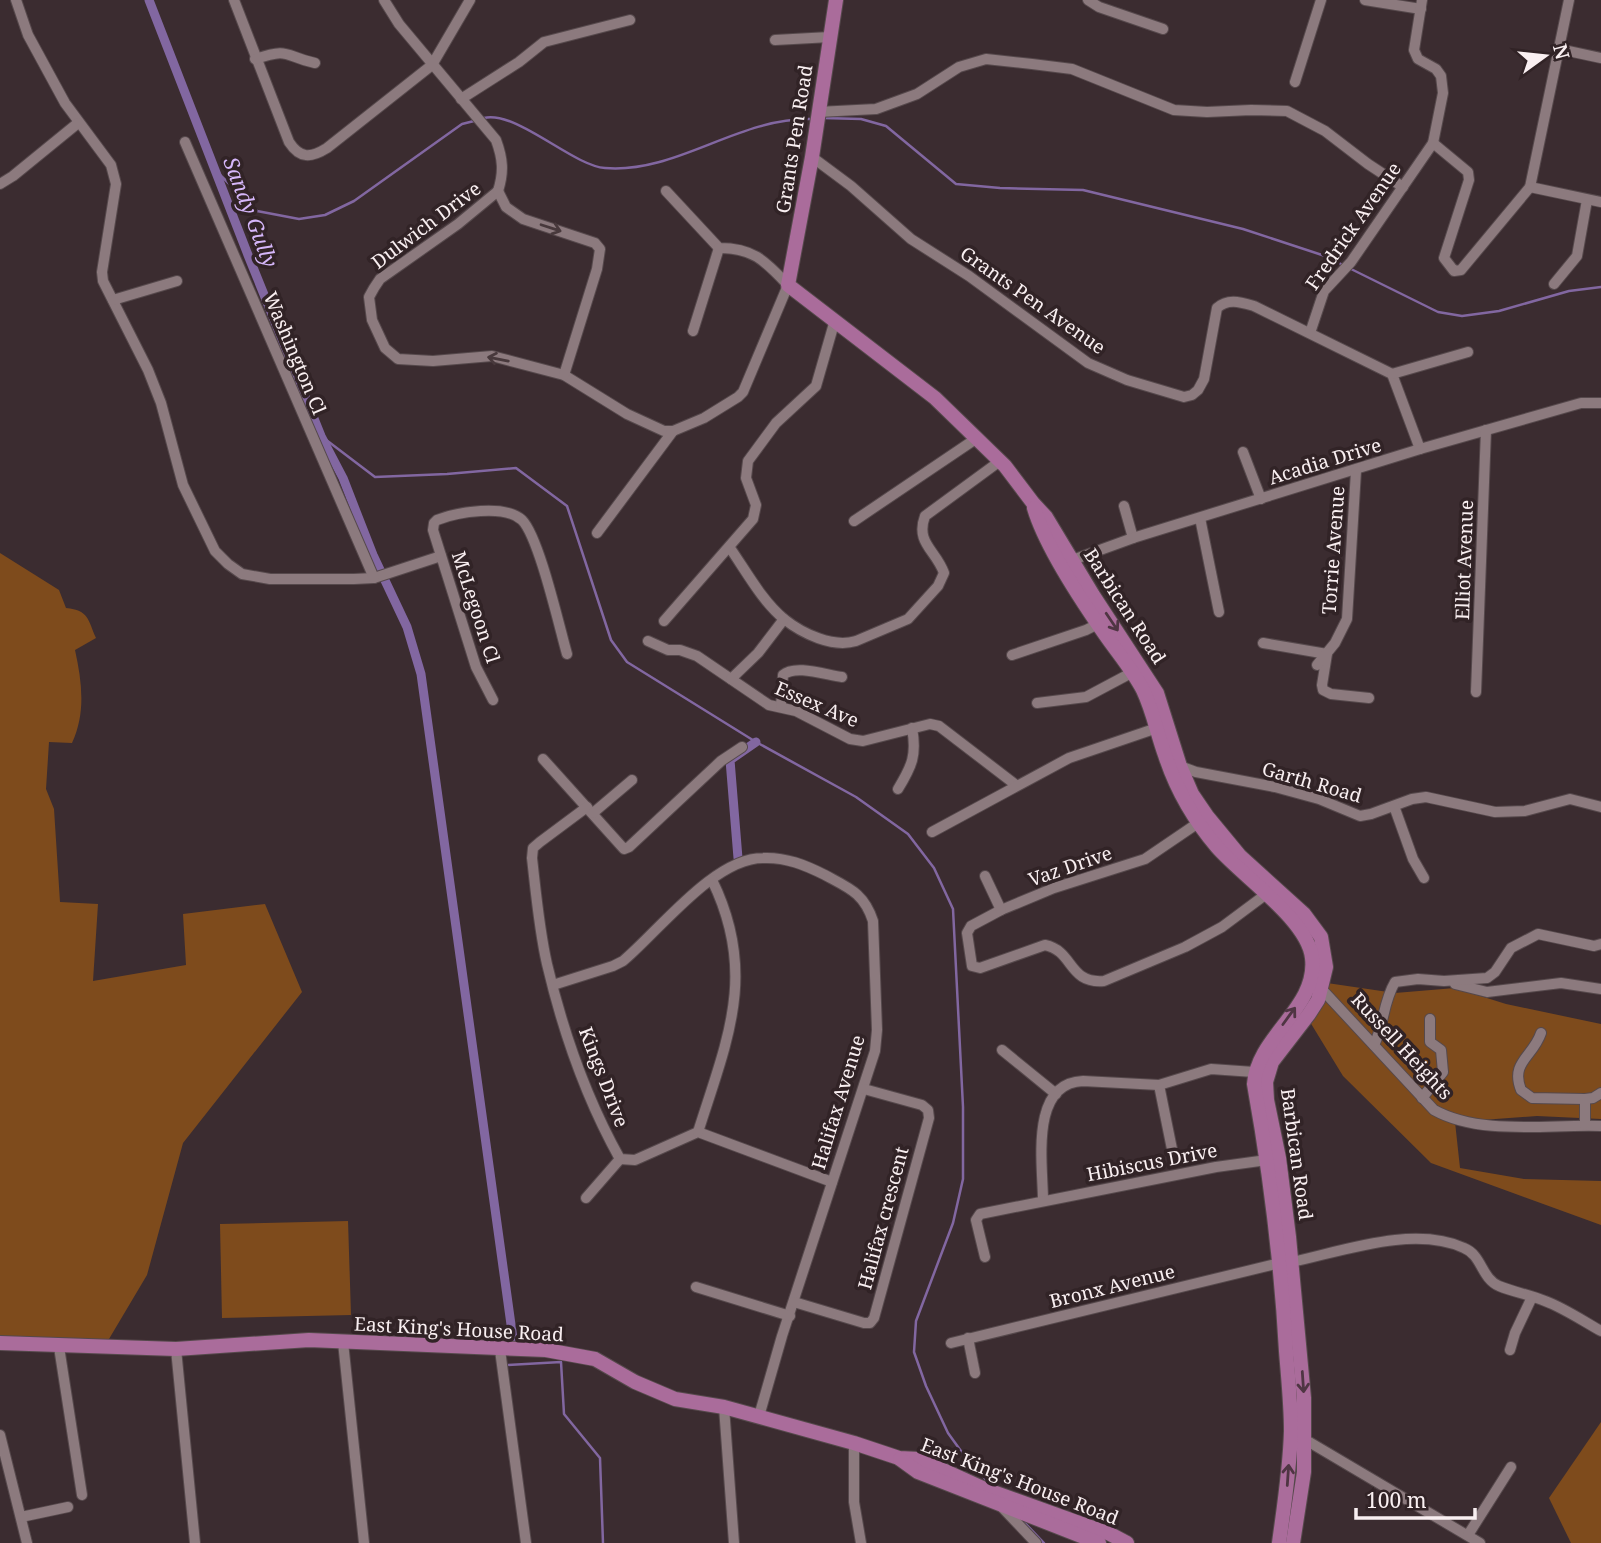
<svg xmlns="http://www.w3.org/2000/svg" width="1601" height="1543" font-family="'Noto Serif',serif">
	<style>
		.green { fill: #7e4b1c }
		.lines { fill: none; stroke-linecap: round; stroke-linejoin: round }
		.stream { stroke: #8267a1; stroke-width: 2.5 }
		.canal { stroke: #8267a1; stroke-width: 9 }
		.minor-casing { stroke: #56494c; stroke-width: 12 }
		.major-casing { stroke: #56494c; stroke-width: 16 }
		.minor { stroke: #8c7a7e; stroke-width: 10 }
		.major { stroke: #aa6c9b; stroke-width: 14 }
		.oneway { stroke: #48393c }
		.oneway2 { stroke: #4f3543 }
		.labels { text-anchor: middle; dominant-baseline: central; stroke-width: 7; stroke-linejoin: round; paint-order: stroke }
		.street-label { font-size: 19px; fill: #f9eff1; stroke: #312326 }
		.water-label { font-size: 21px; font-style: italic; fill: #d5b6f9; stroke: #312326 }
	</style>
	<rect width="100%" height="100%" fill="#3b2c30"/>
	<!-- green -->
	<g class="green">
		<path d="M0,553L59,590L66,608C89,610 88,620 96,638L75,650C82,682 86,713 72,743L49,742L46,789L54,809L60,902L98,904L93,981L186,965L183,914L265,904L302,992L183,1143L147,1275L106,1344L0,1338Z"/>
		<polygon points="1327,983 1395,993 1455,988 1506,1004 1601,1024 1601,1119 1537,1116 1455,1122 1460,1168 1524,1179 1601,1181 1601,1225 1431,1163 1343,1076 1310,1022"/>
		<polygon points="348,1221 351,1315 222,1318 220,1224"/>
		<polygon points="1601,1422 1601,1543 1571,1543 1549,1498"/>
	</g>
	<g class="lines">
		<!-- stream -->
		<g class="stream">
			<path d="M484,118C516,110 573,166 605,168C676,174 737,118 810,119"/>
			<polyline points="823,118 861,119 886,126 956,184 1000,188 1083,190 1243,229 1325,256 1343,265"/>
			<polyline points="214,169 257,211 299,219 325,215 354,201 462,124 474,121"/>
			<polyline points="1349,268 1438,312 1462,316 1499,311 1569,291 1601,287"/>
			<polyline points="321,436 375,477 447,474 516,468 567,506 611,640 627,662 756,742 856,797 908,834 934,868 953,909 963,1107 963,1179 953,1223 916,1321 914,1352 926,1386 948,1433 966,1458 990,1484"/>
			<polyline points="506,1365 561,1362 564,1414 600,1458 603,1543"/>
			<polyline points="1022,1520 1044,1543"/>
		</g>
		<!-- canal -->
		<g class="canal">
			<polyline points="149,0 248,255 321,436 343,478 373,555 407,627 421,674 513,1339"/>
			<polyline points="738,858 730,760 756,742"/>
		</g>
		<!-- minor casing -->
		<g class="minor-casing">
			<g id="minor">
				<polyline points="16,0 28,35 65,103 111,165 116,184 102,272 103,281 148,370 161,403 183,485 215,551 228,564 242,574 270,579 354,579 374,578 441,556"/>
				<path d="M234,0L289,142C300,159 311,158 327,148L432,65L470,0"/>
				<path d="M384,0L399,24L496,140C503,159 504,172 498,191"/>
				<polyline points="1088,0 1099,7 1163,29"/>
				<polyline points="1365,0 1421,9"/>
				<polyline points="775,40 830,37"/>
				<polyline points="1559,49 1601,58"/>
				<path d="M255,59C291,47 283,56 315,63"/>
				<polyline points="1295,82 1321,0"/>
				<polyline points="461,99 519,62 544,42 630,20"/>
				<polyline points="818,112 876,109 917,94 959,67 986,59 1032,64 1072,69 1174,110 1207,112 1251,110 1287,111 1325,131 1368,164 1403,187"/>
				<polyline points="185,142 374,578"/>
				<polyline points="1433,143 1468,172 1469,180 1444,258 1454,271 1461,270 1530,187 1569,0"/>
				<path d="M812,157L851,186L911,239L969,276L1088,363L1127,380L1184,397L1192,395L1198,390L1204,379L1217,308C1228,298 1240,302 1254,306L1392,374L1420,449"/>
				<polyline points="0,184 13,176 78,123"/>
				<polyline points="1530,187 1601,202"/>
				<path d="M498,191L458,224L380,279L374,288L369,297L372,320L385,348L398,359L433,361L492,356L564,375L627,414L664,431H673L704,418L738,397L743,392L788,285C765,261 754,248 719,248L666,191"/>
				<polyline points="498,191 506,207 523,219 595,243 600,249 597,269 564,375"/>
				<polyline points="1554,284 1577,256 1587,200"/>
				<polyline points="113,300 177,281"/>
				<polyline points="693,331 719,248"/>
				<polyline points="1310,333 1324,291 1351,262 1433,143 1443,93 1441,76 1436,69 1418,59 1414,50 1422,0"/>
				<polyline points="1392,374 1468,352"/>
				<polyline points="1243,452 1261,499"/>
				<polyline points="1124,506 1133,538"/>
				<polyline points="1200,518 1219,612"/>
				<polyline points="854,521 977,438"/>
				<polyline points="597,533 673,431"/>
				<path d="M730,548C746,571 762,601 784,619C803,634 833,648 856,641L908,619L938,586L944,573C936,550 915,543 925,516L1000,461"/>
				<polyline points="1067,562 1133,538 1420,449 1581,403 1601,403"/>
				<polyline points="664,621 753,519 756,505 746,478 748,461 776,423 816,386 835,320"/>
				<polyline points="648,641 668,650 680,650 697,656 769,705 796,711 850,739 863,741 930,724 939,726 1016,785"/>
				<polyline points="1263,643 1327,654 1322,685 1323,690 1331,694 1369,698"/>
				<polyline points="1012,655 1086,630 1098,624"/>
				<polyline points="1317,665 1335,643 1347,619 1356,471"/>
				<polyline points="731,679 758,653 784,619"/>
				<polyline points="1476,692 1486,430"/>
				<path d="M493,700L476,667L433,530L434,523L437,520C457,512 505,504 522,520C539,537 559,626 567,654"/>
				<polyline points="1037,703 1086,697 1133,672"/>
				<path d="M781,706L783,675C795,664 826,675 842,677"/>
				<polyline points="543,759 624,849 629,847 721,761 742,747"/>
				<polyline points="1180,766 1196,772 1275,787 1319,799 1360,816 1371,814 1412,799 1426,797 1495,812 1525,811 1570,799 1601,807"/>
				<path d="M898,789C912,766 917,755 912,728"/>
				<polyline points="1394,806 1413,859 1424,878"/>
				<path d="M587,807L540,842L533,848L532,858C536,893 539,929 547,964C563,1032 586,1098 620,1159L635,1160L698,1132L832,1182"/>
				<polyline points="593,813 632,780"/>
				<path d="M1198,823L1145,859L1054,888L1001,910L971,926L967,933L972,966L980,968L1045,945C1074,951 1068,984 1104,981L1185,947L1222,927L1265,895"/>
				<polyline points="932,832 1069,758 1157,728"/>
				<polyline points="985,876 1001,910"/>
				<path d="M1316,983L1434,1110C1481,1136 1548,1124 1601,1126"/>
				<polyline points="1455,984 1487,992 1561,983 1601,989"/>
				<path d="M553,985L613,966L623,961C659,931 714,858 763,858C786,857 805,865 825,875C849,888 864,893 873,921L877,1030L875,1051L782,1336L759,1416"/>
				<path d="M1541,1033C1533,1057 1510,1062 1521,1090L1532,1098L1585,1099L1593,1098L1601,1093"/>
				<path d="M1374,1045C1384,1025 1383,1002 1395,982L1418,979L1444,981L1487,978L1495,972L1511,948L1538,934L1594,946L1601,944"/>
				<polyline points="1002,1050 1056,1094"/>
				<polyline points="1159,1085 1173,1154"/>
				<polyline points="1422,1098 1443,1072 1441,1050 1430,1042 1430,1019"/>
				<polyline points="1585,1099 1585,1125"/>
				<path d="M698,1132C727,1040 758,974 712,880"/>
				<polyline points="586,1198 620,1159"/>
				<path d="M1043,1201C1043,1165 1029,1083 1083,1081L1159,1085L1211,1069L1254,1072"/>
				<polyline points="985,1257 976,1220 980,1214 1216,1167 1267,1160"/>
				<path d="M1292,1262C1343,1251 1414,1225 1464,1248C1482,1255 1481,1278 1499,1286C1514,1292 1530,1295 1545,1301C1564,1308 1583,1321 1601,1331"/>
				<polyline points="696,1287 790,1316"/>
				<polyline points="794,1302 864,1323 870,1323 874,1318 929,1118 928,1110 922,1105 864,1089"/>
				<polyline points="968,1338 975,1373"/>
				<polyline points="343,1342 364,1543"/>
				<polyline points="951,1343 1280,1263"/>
				<polyline points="59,1347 82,1495"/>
				<polyline points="176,1349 195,1543"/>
				<polyline points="500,1350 526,1543"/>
				<polyline points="1510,1350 1515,1333 1532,1297"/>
				<polyline points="724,1407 734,1543"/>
				<polyline points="0,1435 27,1543"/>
				<polyline points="1299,1436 1480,1543"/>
				<polyline points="854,1443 854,1502 861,1543"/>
				<polyline points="1000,1505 1036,1543"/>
				<polyline points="21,1517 68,1507"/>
				<polyline points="1468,1535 1511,1467"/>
			</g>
		</g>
		<!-- major casing -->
		<g class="major-casing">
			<g id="major">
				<polyline points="836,0 812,157 788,285 935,398 1005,466 1033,503 1046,517 1093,595 1157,693 1180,766 1192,794 1207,816 1240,856 1304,914 1321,937 1326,967 1318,1000 1309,1014 1272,1062 1266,1082 1267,1100 1279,1158 1289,1237 1304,1398 1304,1472 1293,1543"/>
				<path d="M1034,508C1045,545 1081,600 1104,633C1117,652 1132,669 1143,690C1153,711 1157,733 1165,755C1176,789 1194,820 1217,847C1243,877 1308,920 1312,958C1318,1008 1257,1036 1254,1084C1270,1173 1281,1261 1286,1351C1288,1377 1291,1404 1291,1431C1290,1469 1284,1506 1279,1543"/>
				<polyline points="0,1343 176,1349 309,1340 546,1350 595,1359 635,1382 675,1399 724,1407 854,1443 899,1458 919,1459 985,1489 1110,1534 1127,1543"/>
				<polyline points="900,1459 918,1472 1099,1543"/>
			</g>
		</g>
		<!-- minor -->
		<use href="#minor" class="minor"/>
		<!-- major -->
		<use href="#major" class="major"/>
	</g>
	<!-- one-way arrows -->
	<defs><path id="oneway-shaft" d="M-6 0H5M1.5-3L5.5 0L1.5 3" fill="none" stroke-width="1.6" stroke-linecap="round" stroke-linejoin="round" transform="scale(1.75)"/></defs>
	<g class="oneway">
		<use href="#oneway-shaft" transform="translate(551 228) rotate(18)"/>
		<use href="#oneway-shaft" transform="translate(498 359) rotate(-169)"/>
	</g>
	<g class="oneway2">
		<use href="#oneway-shaft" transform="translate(1112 622) rotate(56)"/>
		<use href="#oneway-shaft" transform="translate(1289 1016) rotate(-54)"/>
		<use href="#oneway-shaft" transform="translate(1303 1382) rotate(86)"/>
		<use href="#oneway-shaft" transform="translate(1288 1475) rotate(-86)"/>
	</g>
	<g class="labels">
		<!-- street labels -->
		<g class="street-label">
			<text transform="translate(794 139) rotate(-81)">Grants Pen Road</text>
			<text transform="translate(426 225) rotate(-37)">Dulwich Drive</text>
			<text transform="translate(1353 226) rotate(-55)">Fredrick Avenue</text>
			<text transform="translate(1033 300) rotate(35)">Grants Pen Avenue</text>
			<text transform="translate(295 353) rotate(67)">Washington Cl</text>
			<text transform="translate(1325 461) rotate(-17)">Acadia Drive</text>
			<text transform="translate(1333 550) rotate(-86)">Torrie Avenue</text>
			<text transform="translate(1464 560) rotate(-88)">Elliot Avenue</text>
			<text transform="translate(1125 606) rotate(57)">Barbican Road</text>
			<text transform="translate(476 607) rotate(72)">McLegoon Cl</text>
			<text transform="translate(817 704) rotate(23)">Essex Ave</text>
			<text transform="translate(1312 782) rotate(16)">Garth Road</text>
			<text transform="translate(1070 866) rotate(-19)">Vaz Drive</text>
			<text transform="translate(1402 1046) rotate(47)">Russell Heights</text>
			<text transform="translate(604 1077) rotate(69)">Kings Drive</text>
			<text transform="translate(838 1102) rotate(-73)">Halifax Avenue</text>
			<text transform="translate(1297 1154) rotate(82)">Barbican Road</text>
			<text transform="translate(1152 1162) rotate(-11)">Hibiscus Drive</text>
			<text transform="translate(883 1218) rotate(-75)">Halifax crescent</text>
			<text transform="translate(1112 1286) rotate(-14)">Bronx Avenue</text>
			<text transform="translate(459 1329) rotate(3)">East King's House Road</text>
			<text transform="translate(1020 1481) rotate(21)">East King's House Road</text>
		</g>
		<!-- water labels -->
		<g class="water-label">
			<text transform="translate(251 212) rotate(69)">Sandy Gully</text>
		</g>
	</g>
	<!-- north arrow -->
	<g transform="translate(1545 56) rotate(75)" stroke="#312326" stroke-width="5" paint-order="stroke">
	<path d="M0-5L12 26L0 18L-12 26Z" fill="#f9eff1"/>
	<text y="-10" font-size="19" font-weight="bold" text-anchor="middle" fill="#f9eff1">N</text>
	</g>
	<!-- scale -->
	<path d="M1356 1508v10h119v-10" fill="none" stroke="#f9eff1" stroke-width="3.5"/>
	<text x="1366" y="1508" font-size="21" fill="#f9eff1" stroke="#312326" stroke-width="5" paint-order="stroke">100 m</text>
</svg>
